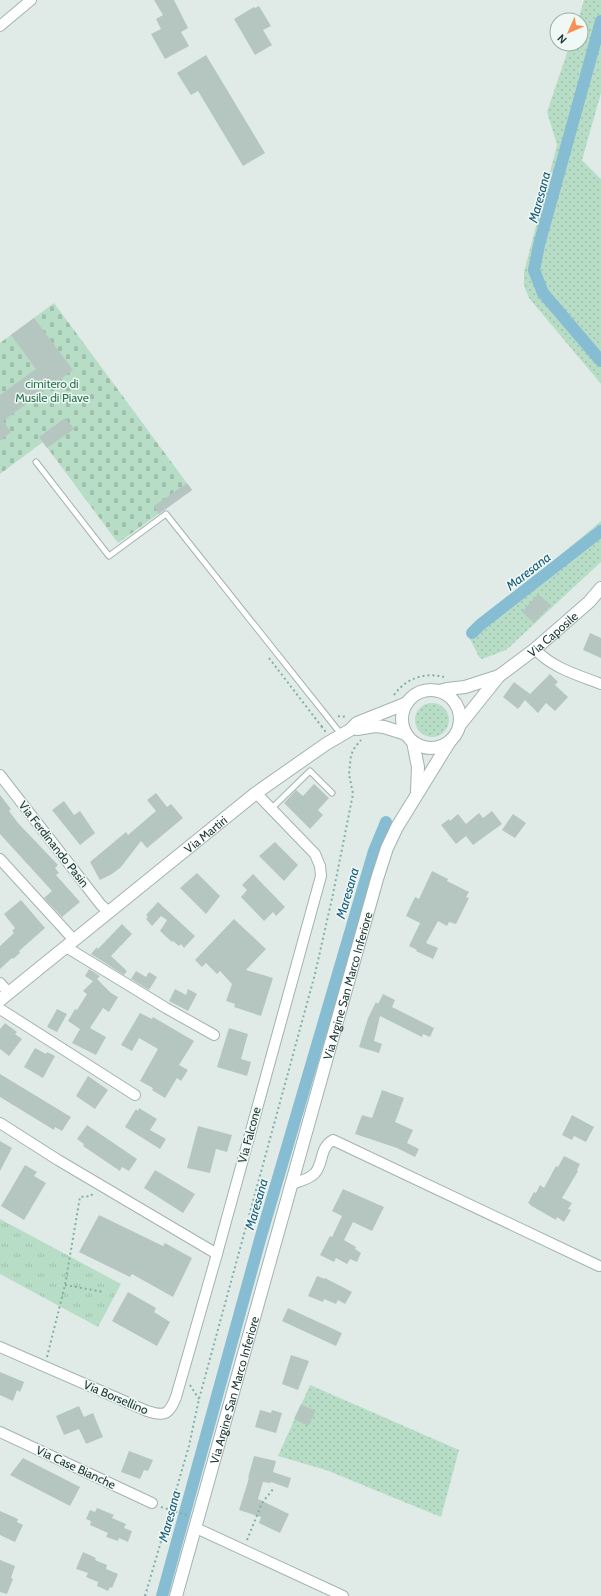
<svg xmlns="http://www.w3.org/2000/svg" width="601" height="1596" font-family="Cabin,sans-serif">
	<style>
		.grass { fill: url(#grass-dots) }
		.cemetery { fill: url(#cemetery-stones) }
		.park { fill: url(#park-tufts) }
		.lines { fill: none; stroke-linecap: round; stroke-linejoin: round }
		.canal { stroke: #86bdd2; stroke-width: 12 }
		.building { fill: #b5c6c1 }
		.service-casing { stroke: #a3b3b0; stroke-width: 7 }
		.minor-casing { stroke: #a3b3b0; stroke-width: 12 }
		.tertiary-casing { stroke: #a3b3b0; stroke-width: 14 }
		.path { stroke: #7fb0a7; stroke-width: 2; stroke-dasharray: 2 3; stroke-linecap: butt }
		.service { stroke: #fff; stroke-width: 5 }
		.minor { stroke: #fff; stroke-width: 10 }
		.tertiary { stroke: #fff; stroke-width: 12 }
		.labels { text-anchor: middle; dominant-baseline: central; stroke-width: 3; stroke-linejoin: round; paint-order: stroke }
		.park-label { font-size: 12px; fill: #297450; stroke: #f0f8f5 }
		.street-label { font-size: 12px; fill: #203c38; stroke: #f0f8f5 }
		.water-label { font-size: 13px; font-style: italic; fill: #195d79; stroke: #f0f8f5 }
	</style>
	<defs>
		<pattern id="grass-dots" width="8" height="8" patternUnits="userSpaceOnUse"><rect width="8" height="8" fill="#b8ddc7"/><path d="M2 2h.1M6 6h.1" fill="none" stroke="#9ebfac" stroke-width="1.8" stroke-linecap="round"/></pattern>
		<pattern id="cemetery-stones" width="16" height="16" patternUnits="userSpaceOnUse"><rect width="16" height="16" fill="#b8ddc7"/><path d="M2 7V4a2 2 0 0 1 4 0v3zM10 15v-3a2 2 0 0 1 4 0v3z" fill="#9ebfac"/></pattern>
		<pattern id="park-tufts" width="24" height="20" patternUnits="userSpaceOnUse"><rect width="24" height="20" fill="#b8ddc7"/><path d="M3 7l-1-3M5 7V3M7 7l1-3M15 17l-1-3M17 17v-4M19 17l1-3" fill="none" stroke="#9ebfac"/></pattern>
	</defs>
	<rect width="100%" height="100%" fill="#e0ebe8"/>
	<!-- grass -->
	<g class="grass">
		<polygon points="584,0 601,0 601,93 582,160 601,179 601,384 529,298 524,286 524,272 557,145 547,112 570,44 581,44 581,20 578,20"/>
		<polygon points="601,521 601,562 506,650 482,659 479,657 469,637 471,630"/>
		<circle cx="432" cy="720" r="17"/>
		<polygon points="310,1385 459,1450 441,1517 326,1470 278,1456"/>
	</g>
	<!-- cemetery -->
	<polygon class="cemetery" points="54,303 192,490 118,543 43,442 0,474 0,343"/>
	<!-- park -->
	<polygon class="park" points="0,1219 121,1284 98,1327 0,1274"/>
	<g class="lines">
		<!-- canal -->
		<g class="canal">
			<polyline points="601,21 539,245 534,270 543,293 601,361"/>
			<polyline points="472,633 480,625 601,531"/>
			<polyline points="162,1596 261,1236 374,851 386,822"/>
		</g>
	</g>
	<!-- building -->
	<g class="building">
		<polygon points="154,0 174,0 188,28 181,32 189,46 165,59 151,34 161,29 156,19 163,15"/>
		<polygon points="259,6 271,26 263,30 272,45 255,55 234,19 254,7 255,8"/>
		<polygon points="206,55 265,153 243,166 198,91 191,95 177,73"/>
		<polygon points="34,318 73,370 3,421 11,432 0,441 0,395 36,369 11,335"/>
		<polygon points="65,418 74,429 47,448 39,437"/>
		<polygon points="187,483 192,490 159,514 154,506"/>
		<polygon points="538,594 551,605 534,623 522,612"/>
		<polygon points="590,633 601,638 601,658 583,650"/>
		<polygon points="550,674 558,682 555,685 568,697 555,711 546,703 538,713 525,700 518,709 503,697 514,682 530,694 528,696"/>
		<polygon points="314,784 329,798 318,810 323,815 310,829 284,803 296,790 303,796"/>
		<polygon points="156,793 167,807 171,804 183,818 147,848 141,841 121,867 112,874 100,880 90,862 126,832 128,835 156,811 147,800"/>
		<polygon points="0,795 11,809 9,811 18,823 58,865 55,868 59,873 56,875 80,902 62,917 44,898 52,891 0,834"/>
		<polygon points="64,801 74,815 80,811 95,833 80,845 52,810"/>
		<polygon points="492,811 502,824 473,845 466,836 456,844 441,825 449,819 450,821 458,814 466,824 479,813 483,818"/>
		<polygon points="513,814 526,823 515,838 502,830"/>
		<polygon points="275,842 298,865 284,881 259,856"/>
		<polygon points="432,871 448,879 447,881 469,892 466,897 469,898 456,924 449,922 447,926 438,921 426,943 438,948 433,959 416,951 417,950 409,946 420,923 406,916 415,897 419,899"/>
		<polygon points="197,873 220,896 206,914 180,888"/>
		<polygon points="253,874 285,907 276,916 273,912 264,921 241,897 247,890 242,885"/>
		<polygon points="21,900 45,928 19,951 20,953 13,959 12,958 0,969 0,946 14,933 12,931 15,928 4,914"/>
		<polygon points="158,902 195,936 184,948 181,944 179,946 173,941 172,942 160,931 167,920 161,916 152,926 146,919 148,917 146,915"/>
		<polygon points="234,919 266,949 246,970 273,978 261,1016 234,1007 235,1004 226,1001 232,984 220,971 217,974 206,963 202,967 195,960"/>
		<polygon points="122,924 132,934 111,956 127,971 124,975 91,954 97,947 98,949"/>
		<polygon points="89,969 100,976 97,979 111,993 118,997 109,1012 103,1008 90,1028 106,1037 96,1055 72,1043 80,1029 68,1021 75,1009 77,1010 87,994 83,991 93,981 85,976"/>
		<polygon points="136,971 146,977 149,972 157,977 149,990 131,979"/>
		<polygon points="175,989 186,995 188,989 197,994 188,1011 169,1001"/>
		<polygon points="383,994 395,1000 392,1007 434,1028 430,1037 423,1034 422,1037 380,1016 374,1041 382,1044 379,1053 359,1047 368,1018 376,1002 378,1004"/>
		<polygon points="57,1009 67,1014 57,1032 47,1027"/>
		<polygon points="140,1013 152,1019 153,1017 194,1041 179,1065 188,1070 181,1081 177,1078 165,1098 152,1090 153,1088 140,1081 158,1049 139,1038 132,1051 121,1045"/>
		<polygon points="5,1023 17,1032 15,1034 22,1039 9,1056 0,1049 0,1029"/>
		<polygon points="229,1028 248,1034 241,1059 251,1062 247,1076 217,1067"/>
		<polygon points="35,1048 46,1054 47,1052 55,1056 43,1078 24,1067"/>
		<polygon points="0,1074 71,1117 62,1131 55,1127 54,1130 0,1097"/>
		<polygon points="88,1076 108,1090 95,1109 76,1096"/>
		<polygon points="382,1090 404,1098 395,1122 413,1130 407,1143 419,1149 415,1157 397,1148 355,1134 362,1115 372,1118"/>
		<polygon points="139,1108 157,1119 150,1130 166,1139 160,1149 125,1127 136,1109 138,1111"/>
		<polygon points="572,1115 594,1127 586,1142 574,1136 572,1140 562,1135"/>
		<polygon points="87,1125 137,1159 129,1171 122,1167 120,1171 83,1146 84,1144 77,1139"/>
		<polygon points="198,1126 232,1135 227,1152 216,1149 210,1173 187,1168"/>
		<polygon points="0,1141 12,1148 0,1171"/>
		<polygon points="564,1156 580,1164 577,1170 578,1171 562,1198 572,1203 568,1209 571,1210 564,1222 557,1217 556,1220 530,1205 530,1204 528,1203 534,1192 536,1193 540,1185 544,1188 556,1166 558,1167"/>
		<polygon points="25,1165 37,1172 34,1176 46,1183 24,1220 1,1206"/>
		<polygon points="155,1170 195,1194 183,1213 144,1188"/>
		<polygon points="343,1189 384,1207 372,1231 353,1222 344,1240 356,1247 355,1249 361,1253 357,1262 350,1259 347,1264 336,1258 334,1262 320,1255 330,1236 332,1237 342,1216 332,1211"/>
		<polygon points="99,1215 163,1246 165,1243 192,1258 173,1297 132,1274 130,1277 79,1252"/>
		<polygon points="317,1276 325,1279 325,1278 352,1292 345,1304 338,1300 336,1304 324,1299 323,1302 308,1296"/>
		<polygon points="128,1292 156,1308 154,1312 170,1322 157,1346 112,1321"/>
		<polygon points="288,1308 342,1333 336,1346 282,1321"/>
		<polygon points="291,1355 309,1361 298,1390 282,1384"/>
		<polygon points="0,1372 24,1382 20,1392 17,1390 13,1401 0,1395"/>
		<polygon points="301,1404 316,1411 308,1426 294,1419"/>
		<polygon points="79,1406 84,1417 93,1413 103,1437 86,1444 79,1429 64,1435 56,1416"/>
		<polygon points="260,1410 271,1413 272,1410 282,1413 276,1433 255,1427"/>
		<polygon points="129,1451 153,1460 148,1471 144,1470 140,1479 121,1472"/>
		<polygon points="254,1456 276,1461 273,1472 291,1478 288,1488 271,1482 270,1483 263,1482 258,1499 289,1514 280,1533 259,1523 261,1517 239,1510 249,1478 248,1478"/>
		<polygon points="23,1458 80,1487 70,1506 10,1475"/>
		<polygon points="97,1508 114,1515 112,1518 126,1524 124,1528 132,1531 128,1542 119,1538 118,1541 106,1537 108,1533 90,1525 91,1521 86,1519 90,1510 95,1512"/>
		<polygon points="0,1511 18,1519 17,1522 23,1525 15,1542 0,1535"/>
		<polygon points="83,1552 96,1558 95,1560 107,1565 106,1569 118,1574 112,1588 110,1587 108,1591 97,1586 98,1582 86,1577 88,1573 76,1569"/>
		<polygon points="0,1560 15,1566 11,1578 13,1579 7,1594 0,1592"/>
	</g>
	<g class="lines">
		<!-- service casing -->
		<g class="service-casing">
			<g id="service">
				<polyline points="36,462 109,556 166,514 341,734"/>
				<polyline points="271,809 310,771 332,793"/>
			</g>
		</g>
		<!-- minor casing -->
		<g class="minor-casing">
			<g id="minor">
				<polyline points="0,26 31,0"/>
				<path d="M535,649C552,668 578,675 601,684"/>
				<polyline points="0,775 101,905 109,912"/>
				<polyline points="0,859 74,940"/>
				<polyline points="66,947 166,1008 214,1035"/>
				<polyline points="0,983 9,993"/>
				<polyline points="0,1009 135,1095"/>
				<polyline points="0,1123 58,1160 217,1254 321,876 320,866 315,854 256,793"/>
				<path d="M292,1184C300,1181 310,1179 315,1173C324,1163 319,1148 333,1140L599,1266"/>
				<path d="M0,1347L147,1411C166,1417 169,1414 176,1397L217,1254"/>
				<polyline points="0,1432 152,1503"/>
				<polyline points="196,1528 343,1596"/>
			</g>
		</g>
		<!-- tertiary casing -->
		<g class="tertiary-casing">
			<g id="tertiary">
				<circle cx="431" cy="719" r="29"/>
				<polyline points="439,691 447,689 465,687 499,676"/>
				<path id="s1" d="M459,726L499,676L535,649L589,602L601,588"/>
				<polyline points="357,729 375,726 384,727 406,734"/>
				<polyline points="413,742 418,767 417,791"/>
				<path id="s2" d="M0,1000L256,793L326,744L350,730L357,723L407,703"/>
				<path id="s3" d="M176,1596L377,879L387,848L397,827L450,741"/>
			</g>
		</g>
		<!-- path -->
		<g class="path">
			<polyline points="269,658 322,727"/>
			<path d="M394,695C406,678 425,672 444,677"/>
			<polyline points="338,716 341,717 347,716"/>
			<polyline points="324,731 325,731 322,727 325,725"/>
			<polyline points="65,1285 104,1292"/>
			<polyline points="47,1357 65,1285 80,1197 91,1196 93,1193"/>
			<polyline points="190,1385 199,1399"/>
			<polyline points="161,1507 187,1515"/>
			<polyline points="247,1540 262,1503 274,1488"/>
			<polyline points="145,1596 189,1446 199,1399 315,974 333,894 353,794 349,774 351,755 355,747 361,740"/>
		</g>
		<!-- service -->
		<use href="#service" class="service"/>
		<!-- minor -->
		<use href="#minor" class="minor"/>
		<!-- tertiary -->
		<use href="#tertiary" class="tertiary"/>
	</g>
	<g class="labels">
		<!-- park labels -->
		<g class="park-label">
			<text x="52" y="383">cimitero di<tspan x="52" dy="14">Musile di Piave</tspan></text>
		</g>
		<!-- street labels -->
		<g class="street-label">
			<text stroke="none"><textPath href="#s1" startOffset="132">Via Caposile</textPath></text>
			<text stroke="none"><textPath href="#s2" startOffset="264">Via Martiri</textPath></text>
			<text transform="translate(54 844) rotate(52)">Via Ferdinando Pasin</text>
			<text stroke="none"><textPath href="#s3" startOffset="634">Via Argine San Marco Inferiore</textPath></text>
			<text transform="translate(249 1135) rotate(-75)">Via Falcone</text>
			<text stroke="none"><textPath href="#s3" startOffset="214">Via Argine San Marco Inferiore</textPath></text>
			<text transform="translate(116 1397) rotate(23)">Via Borsellino</text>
			<text transform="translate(76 1467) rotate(25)">Via Case Bianche</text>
		</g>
		<!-- water labels -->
		<g class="water-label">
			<text transform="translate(539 197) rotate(-75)">Maresana</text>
			<text transform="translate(528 571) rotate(-38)">Maresana</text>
			<text transform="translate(347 893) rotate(-74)">Maresana</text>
			<text transform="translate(256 1204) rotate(-74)">Maresana</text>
			<text transform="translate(169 1516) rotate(-75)">Maresana</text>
		</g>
	</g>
	<!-- north arrow -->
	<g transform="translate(569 32) rotate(225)"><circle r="19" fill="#f0f8f5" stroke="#9dada9"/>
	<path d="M0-3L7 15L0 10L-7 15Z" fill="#f69054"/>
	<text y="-6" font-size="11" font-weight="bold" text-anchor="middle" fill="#203c38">N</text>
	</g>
</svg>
